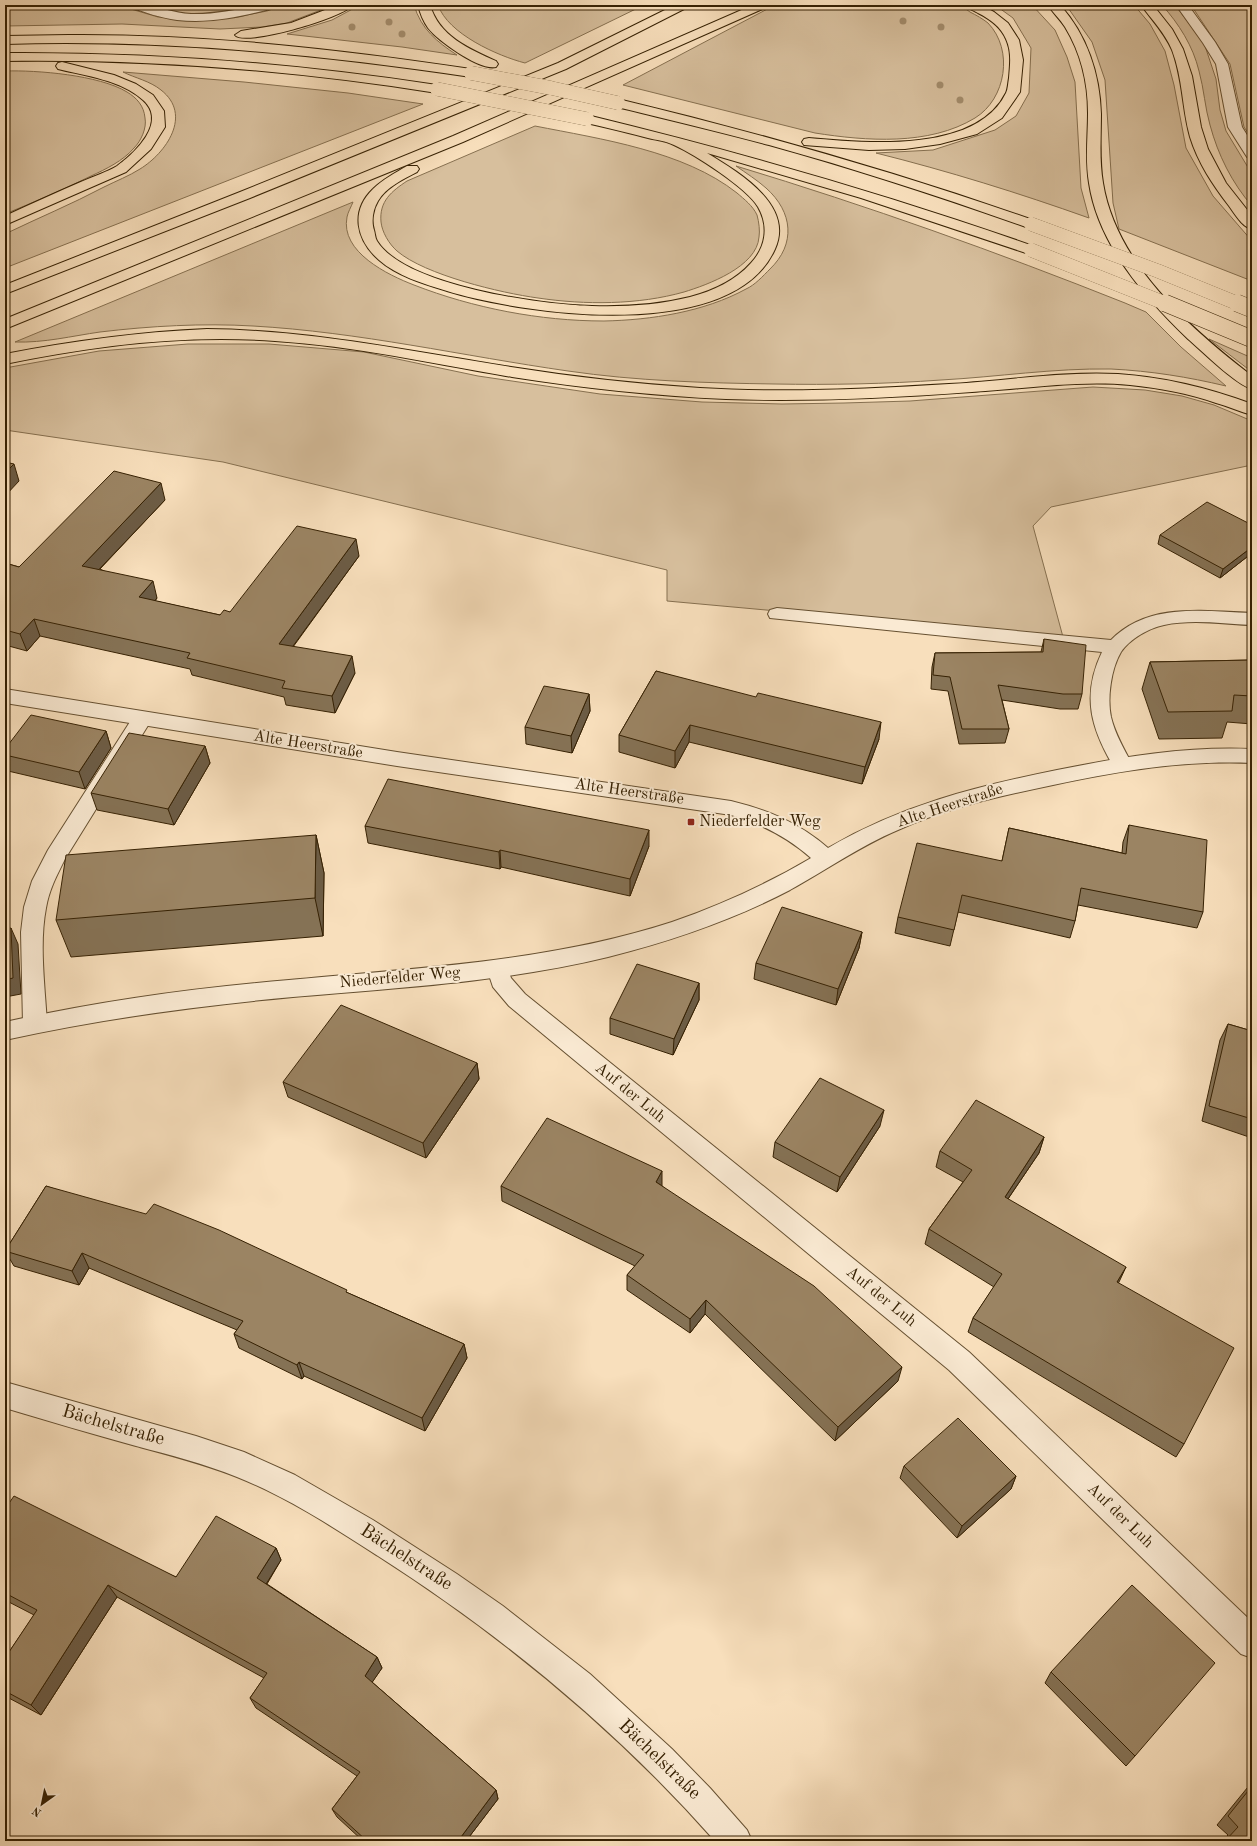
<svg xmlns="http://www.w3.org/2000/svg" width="1257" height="1846" font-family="'Old Standard TT',serif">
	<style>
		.green { fill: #d7bf9d; stroke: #867050 }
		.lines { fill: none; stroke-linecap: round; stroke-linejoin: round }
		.service-casing { stroke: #665031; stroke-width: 2 }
		.minor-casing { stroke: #665031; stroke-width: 2 }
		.tertiary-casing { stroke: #665031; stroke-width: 2 }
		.trunk-casing { stroke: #362103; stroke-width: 2 }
		.service { fill: #faead3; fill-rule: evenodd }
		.minor { fill: #faead3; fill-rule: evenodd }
		.tertiary { fill: #faead3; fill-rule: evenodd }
		.trunk { fill: #f8dfbc; fill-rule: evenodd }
		.trunk-bridge-far1-casing { stroke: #362103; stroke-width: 14; stroke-linecap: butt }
		.trunk-bridge-casing { stroke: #362103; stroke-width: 18; stroke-linecap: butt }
		.trunk-bridge-far1 { stroke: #f8dfbc; stroke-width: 14 }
		.trunk-bridge { stroke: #f8dfbc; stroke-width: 17 }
		.tree { fill: #a38c6c }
		.wall { fill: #857255; stroke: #362103 }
		.shaded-wall { fill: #6c5c45; stroke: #362103 }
		.building { fill: #9b8463; stroke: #362103 }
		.poi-dot { fill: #8f2418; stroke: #faead3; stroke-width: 1.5 }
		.labels { text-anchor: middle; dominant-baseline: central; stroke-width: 4; stroke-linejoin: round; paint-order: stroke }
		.street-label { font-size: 16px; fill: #362103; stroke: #faead3 }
		.poi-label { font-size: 16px; fill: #362103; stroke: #faead3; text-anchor: start }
		.near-street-label { font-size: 19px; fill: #362103; stroke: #faead3 }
	</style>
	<rect width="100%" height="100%" fill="#f8dfbc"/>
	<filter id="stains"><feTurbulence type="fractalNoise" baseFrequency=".005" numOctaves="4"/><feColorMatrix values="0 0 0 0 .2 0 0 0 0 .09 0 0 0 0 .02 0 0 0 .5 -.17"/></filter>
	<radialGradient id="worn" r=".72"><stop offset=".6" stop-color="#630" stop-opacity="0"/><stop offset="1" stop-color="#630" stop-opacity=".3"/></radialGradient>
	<!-- green -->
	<g class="green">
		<polygon points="5,5 128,5 124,7 158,17 207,19 237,17 267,11 284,5 334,5 287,23 262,27 220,29 122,24 5,26"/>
		<path d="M141,5H256C228,13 198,17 168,13C159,11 150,8 141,5Z"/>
		<path d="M360,5H414C421,29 437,42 457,55L402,47L287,34L332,20Z"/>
		<path d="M438,5H644L525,63C498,56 448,34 438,5Z"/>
		<path d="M775,5C818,5 862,5 905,5C919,5 943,2 956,5C961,6 966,9 970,12C976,15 983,19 988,23C1014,50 1006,99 975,118C929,146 866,141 815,133L623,85Z"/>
		<path d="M995,5H1032L1055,30L1067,57L1075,82L1081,188L1089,218C1019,193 948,171 876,153L933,150L995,130L1016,116L1029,93L1031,48L1013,18Z"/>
		<polygon points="1066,5 1134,5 1150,24 1165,51 1174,85 1186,148 1213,196 1252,241 1252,281 1119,229 1113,203 1105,80 1092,42"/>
		<path d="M1162,5H1175L1204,43L1216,79L1220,110L1226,131L1252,174V206C1232,183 1218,155 1210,125C1205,108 1204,89 1199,71C1193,46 1179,24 1162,5Z"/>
		<polygon points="1191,5 1252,5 1252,139 1244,127 1230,64"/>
		<path d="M5,71C37,70 99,75 127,92C137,98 144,106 145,118C147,128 141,141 134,148C123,161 106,169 91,176C63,190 34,202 5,214Z"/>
		<path d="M123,72L244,82L348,93L423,104L5,268V234C38,218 72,204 104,187C116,181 129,176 140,169C166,153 193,115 161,90C150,81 135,78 123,72Z"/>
		<path d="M535,126C601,139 684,151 737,193C744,199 753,206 757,215C759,222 760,231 759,237C757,267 707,285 684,292C638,305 585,305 538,298C501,293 425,275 397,251C389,244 382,232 381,222C379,201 392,191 407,181Z"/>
		<path d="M736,166C868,206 997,252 1125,303L1146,312L1181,347L1226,386C1188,377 1151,371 1111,369C1054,368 997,377 941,380C886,384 830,385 775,384C706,383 636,381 568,371C463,356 359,332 253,326C203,323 150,326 100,332C72,336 44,343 15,342L353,202C351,207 348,212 347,217C340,252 388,275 414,285C473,308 540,321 604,321C651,320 704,312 746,289C755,285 763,276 770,269C796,244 793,212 766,188C757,180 746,173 736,166Z"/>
		<polygon points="1209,339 1252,358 1252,372"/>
		<polygon points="188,344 269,344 364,352 478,376 600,394 702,402 782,404 844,403 910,401 1093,387 1145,390 1182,396 1214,405 1252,421 1252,465 1051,507 1033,526 1063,637 667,601 667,570 223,462 5,430 5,368 99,351"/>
	</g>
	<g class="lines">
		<!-- service casing -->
		<g class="service-casing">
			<g id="service">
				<path d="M127,5C133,5 140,4 146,5C161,7 173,13 191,14C221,15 249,5 279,5L277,7C245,16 211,24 177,20C160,18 145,12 129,7Z"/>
				<path d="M777,608L1111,640C1148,602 1204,611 1252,613V625C1223,624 1193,619 1164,625C1149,628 1130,639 1121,652C1111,669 1107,698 1111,717C1115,734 1124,749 1132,764L1129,769L1122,771L1115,769C1091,729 1081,696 1102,652L770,618L768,614L770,610Z"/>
				<path d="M142,712L149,714L152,719L65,859C57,875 49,890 46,908C39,944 45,987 47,1024L43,1031L35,1033L27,1031L23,1024L21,932L24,907L32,881L48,850L135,714Z"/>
			</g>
		</g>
		<!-- minor casing -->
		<g class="minor-casing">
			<g id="minor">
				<polygon points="1176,5 1188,5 1215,42 1228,64 1242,127 1252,143 1252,158 1247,157 1228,127 1216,64 1203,43"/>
				<polygon points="498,960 506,963 511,978 525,994 969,1352 1252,1622 1252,1658 1241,1654 949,1370 509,1006 493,987 487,969 490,963"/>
				<path d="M5,1382L196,1436L244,1452L295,1475L373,1520L457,1574L503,1606L590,1674L672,1749L710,1788L747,1830L752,1841H715C617,1730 503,1636 378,1556C333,1527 287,1497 237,1477C205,1464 170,1455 136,1446C92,1434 49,1421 5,1408Z"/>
			</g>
		</g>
		<!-- tertiary casing -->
		<g class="tertiary-casing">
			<path id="tertiary" d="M5,689L397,752L731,801C768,810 799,823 828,848C902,805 974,787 1057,770C1122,757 1185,746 1252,749V763C1184,760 1119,771 1053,785C1000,796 947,808 898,830C860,846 826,870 790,890C733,920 671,941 608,957C505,982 398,988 293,997C196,1006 100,1019 5,1040V1022C99,1001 193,988 289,980C417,968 549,962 672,922C721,905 767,884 811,858C787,837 762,824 731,815L397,766L5,703Z"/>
		</g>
		<!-- trunk casing -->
		<g class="trunk-casing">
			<g id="trunk">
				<path d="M338,5H353C343,18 244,47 235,35L241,31L291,23Z"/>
				<path d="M418,5H430C439,36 469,49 496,61L498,64L496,67C480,71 438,41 428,28C423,21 420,13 418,5Z"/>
				<polygon points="675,5 690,5 688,7 566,69 250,198 5,294 5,285 240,192 558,63"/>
				<polygon points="753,5 769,5 767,7 463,142 5,329 5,319 453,136"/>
				<path d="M965,5H981L994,12L1008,23L1019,40L1023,60L1020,92L1002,118L977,134L940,144L905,149L869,150L804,145L802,142L804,139L809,138C865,143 976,154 1006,93C1008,89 1008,83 1009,78C1010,65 1012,52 1006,39C1001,27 990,19 978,13C973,10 968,9 965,5Z"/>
				<path d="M1048,5H1060C1087,35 1100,74 1101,114C1101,137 1099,160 1103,183C1116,264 1191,329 1252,376V389C1236,385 1202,351 1188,339C1145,298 1098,244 1089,183C1085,160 1088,136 1088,113C1088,83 1081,53 1065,27C1060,19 1053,13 1048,5Z"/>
				<path d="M1141,5H1153L1172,29L1183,49L1192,76L1201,127L1208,149L1226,183L1252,216V229C1242,227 1235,214 1229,206C1213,185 1198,163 1190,137C1182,109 1183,78 1172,50C1165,33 1152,20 1141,5Z"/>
				<path d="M69,35C204,34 338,49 471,69L475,70L477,73L475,76L471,77C316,54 162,39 5,44V36Z"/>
				<path d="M5,53C150,52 293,63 437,85L441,86L443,89L441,92L437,93C293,70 150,59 5,61Z"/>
				<path d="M62,62L114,75L136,84L153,95L164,111L165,127L151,149L126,172L5,225V216C31,204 57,192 83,181C94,176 107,172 117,166C135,153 168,122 143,100C121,80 86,76 58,69L56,66L58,63Z"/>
				<path d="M618,99C760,133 899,173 1036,221L1038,224L1036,227H1026C941,197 856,169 769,145C717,131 665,119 613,106L612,103L613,100Z"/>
				<path d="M587,115C739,152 889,195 1036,247L1038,250L1036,253H1026L861,198L707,153C738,172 795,205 775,249C733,344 525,315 447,291C424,284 397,276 379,260C356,240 350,211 373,189C383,179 395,173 407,166H417L419,169L417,172C404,179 386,187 378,201C373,209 371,221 374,230C375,233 375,238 377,241C405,286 542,305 592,306C625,307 658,305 690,297C713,291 735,281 751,263C766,247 769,226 758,207C747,188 694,154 674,145C666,141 656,140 648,138C626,132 604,127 582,122L580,119L582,116Z"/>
				<path d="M207,329C310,330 410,351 511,367C574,377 637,384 700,388C784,393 866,389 949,384C1005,381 1062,371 1118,374C1164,377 1209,388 1252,404V415C1240,412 1228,406 1216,403C1188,393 1159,388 1130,385C1078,380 1024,389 972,392C890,398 808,402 726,399C654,396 583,388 512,377C433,364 355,346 275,341C184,334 94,346 5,364V354C72,341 138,332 207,329Z"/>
			</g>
		</g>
		<!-- service -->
		<use href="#service" class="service"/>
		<!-- minor -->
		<use href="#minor" class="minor"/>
		<!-- tertiary -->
		<use href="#tertiary" class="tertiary"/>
		<!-- trunk -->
		<use href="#trunk" class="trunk"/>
		<!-- trunk-bridge-far1 casing -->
		<g class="trunk-bridge-far1-casing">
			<g id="trunk-bridge-far1">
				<polyline points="471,73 551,88 618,103"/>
				<polyline points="437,89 587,119"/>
				<polyline points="1031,224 1158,271 1239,304"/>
				<polyline points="1031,250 1167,304"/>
			</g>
		</g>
		<!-- trunk-bridge casing -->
		<g class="trunk-bridge-casing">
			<g id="trunk-bridge">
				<polyline points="1165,303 1252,339"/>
				<polyline points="1237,303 1252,309"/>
			</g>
		</g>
		<!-- trunk-bridge-far1 -->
		<use href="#trunk-bridge-far1" class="trunk-bridge-far1"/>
		<!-- trunk-bridge -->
		<use href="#trunk-bridge" class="trunk-bridge"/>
	</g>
	<!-- trees -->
	<g class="tree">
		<circle cx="903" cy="21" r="3.5"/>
		<circle cx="389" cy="22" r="3.5"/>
		<circle cx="352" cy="27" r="3.5"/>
		<circle cx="941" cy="27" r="3.5"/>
		<circle cx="402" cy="34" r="3.5"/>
		<circle cx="940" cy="85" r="3.5"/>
		<circle cx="960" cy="100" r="3.5"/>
	</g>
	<!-- wall -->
	<g class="wall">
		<polygon points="165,500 100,569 157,598 155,601 220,615 230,612 359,556 293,647 355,673 335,713 286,705 284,697 192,675 190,669 40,636 27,651 5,645 5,563 19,567"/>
		<polygon points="1252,525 1252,553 1220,578 1158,544 1160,535"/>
		<polygon points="1044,639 1082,694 1078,709 1060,709 1002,700 1009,729 1005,743 959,744 948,691 931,689 932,667 935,653 1041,652"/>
		<polygon points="1252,660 1252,724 1227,722 1222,738 1159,739 1142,689 1150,662"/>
		<polygon points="656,671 879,739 862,784 689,742 675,768 619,752 619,735"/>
		<polygon points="589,694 590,711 572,753 526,744 525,727"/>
		<polygon points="106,731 111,748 85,789 8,771 5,764 5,749"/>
		<polygon points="205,746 210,763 174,825 97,810 91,793"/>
		<polygon points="1129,825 1203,912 1197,928 1078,905 1075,921 1070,938 958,912 950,946 895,933 898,917 1002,861 1009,828 1122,853 1123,842"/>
		<polygon points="365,826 649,846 630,896 501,867 500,869 368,843"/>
		<polygon points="316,835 324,873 323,936 71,957 56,920"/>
		<polygon points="862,932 859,948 836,1005 754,979 756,963"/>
		<polygon points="699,983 699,1000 673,1055 610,1034 610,1018"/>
		<polygon points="1228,1024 1252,1031 1252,1138 1202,1121 1220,1040"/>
		<polygon points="477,1063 479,1079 426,1158 288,1097 283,1082"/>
		<polygon points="880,1126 837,1192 773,1157 775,1142"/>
		<polygon points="1044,1137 1039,1153 1008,1199 1119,1283 1184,1444 1176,1457 968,1332 973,1318 994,1287 925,1244 929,1229 963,1182 936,1167 940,1151"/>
		<polygon points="46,1186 348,1293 464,1344 467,1358 425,1431 304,1376 302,1379 239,1348 234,1334 237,1330 89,1268 79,1285 14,1266 5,1251"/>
		<polygon points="501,1186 662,1186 898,1381 835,1441 705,1314 690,1333 627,1290 627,1275 635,1266 502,1201"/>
		<polygon points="904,1466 1016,1476 1011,1489 957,1538 900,1478"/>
		<polygon points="5,1509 176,1577 276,1548 281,1560 267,1584 377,1657 382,1668 372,1682 496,1790 498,1799 466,1841 363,1841 337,1817 332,1809 357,1776 256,1708 250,1698 264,1678 117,1597 41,1715 5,1696 5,1658 34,1615 5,1600"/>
		<polygon points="1252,1548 1252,1555 1249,1554"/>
		<polygon points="1051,1672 1135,1756 1126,1766 1045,1683"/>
		<polygon points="1252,1782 1252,1841 1222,1841 1228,1835 1217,1825"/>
	</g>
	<!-- shaded-wall -->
	<g class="shaded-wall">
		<polygon points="14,464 19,481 5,496 5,473"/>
		<polygon points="161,483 165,500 87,582 82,566"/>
		<polygon points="356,539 359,556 282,661 279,644"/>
		<polygon points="1252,547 1252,553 1220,578 1223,569"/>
		<polygon points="153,581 157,598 144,614 139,597"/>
		<polygon points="34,619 40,636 27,651 20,634"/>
		<polygon points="352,656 355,673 335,713 332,696"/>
		<polygon points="589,694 590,711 572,753 571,736"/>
		<polygon points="881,722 879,739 862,784 865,767"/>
		<polygon points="690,725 689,742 675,768 675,751"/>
		<polygon points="106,731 111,748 85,789 79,772"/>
		<polygon points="205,746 210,763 174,825 168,809"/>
		<polygon points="649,830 649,846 630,896 630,879"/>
		<polygon points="316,835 324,873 323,936 315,898"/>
		<polygon points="500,850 501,867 500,869 499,852"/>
		<polygon points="11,928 18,944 21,994 5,997 5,980"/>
		<polygon points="862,932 859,948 836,1005 838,989"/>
		<polygon points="699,983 699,1000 673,1055 674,1039"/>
		<polygon points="477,1063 479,1079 426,1158 423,1143"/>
		<polygon points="884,1110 880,1126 837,1192 840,1177"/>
		<polygon points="1044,1137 1039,1153 999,1212 1005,1197"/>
		<polygon points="662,1171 662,1186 656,1182"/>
		<polygon points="82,1253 89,1268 79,1285 72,1271"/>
		<polygon points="1126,1267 1119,1282 1111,1296 1117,1282"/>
		<polygon points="706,1300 705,1314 690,1333 690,1319"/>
		<polygon points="464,1344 467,1358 425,1431 422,1418"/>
		<polygon points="299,1362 304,1376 302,1379 297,1365"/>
		<polygon points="902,1367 898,1381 835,1441 838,1427"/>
		<polygon points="1016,1476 1011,1489 957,1538 962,1526"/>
		<polygon points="276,1548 281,1560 263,1589 257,1578"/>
		<polygon points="108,1585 117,1597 41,1715 31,1705"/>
		<polygon points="377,1657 382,1668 369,1687 365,1676"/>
		<polygon points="496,1790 498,1799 466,1841 458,1841"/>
	</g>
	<!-- building -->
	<g class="building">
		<polygon points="5,462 14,464 5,473"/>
		<polygon points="114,471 161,483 82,566 153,581 139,597 220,615 224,610 230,612 297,526 356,539 279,644 352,656 332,696 282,688 285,681 187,658 190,653 34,619 20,634 5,630 5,563 19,567"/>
		<polygon points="1207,502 1252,525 1252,547 1223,569 1160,535"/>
		<polygon points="1044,639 1086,645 1082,694 1063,694 998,685 1009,729 962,729 950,677 933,675 935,653 1043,652"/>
		<polygon points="1252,660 1252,696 1234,695 1232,711 1168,712 1150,662"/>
		<polygon points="656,671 756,697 758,693 881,722 865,767 690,725 675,751 619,735"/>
		<polygon points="544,686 589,694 571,736 525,727"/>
		<polygon points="31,715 106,731 79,772 5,755 5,749"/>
		<polygon points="129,733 205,746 168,809 91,793"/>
		<polygon points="388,779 649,830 630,879 500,850 499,852 365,826"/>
		<polygon points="1129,825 1207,840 1203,912 1081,888 1075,921 962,895 954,930 898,917 917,843 1002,861 1009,828 1126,854"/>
		<polygon points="316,835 315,898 56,920 66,855"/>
		<polygon points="782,907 862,932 838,989 756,963"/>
		<polygon points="11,928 13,978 5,980 5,929"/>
		<polygon points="637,964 699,983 674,1039 610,1018"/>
		<polygon points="341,1005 477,1063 423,1143 283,1082"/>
		<polygon points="1228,1024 1252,1031 1252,1119 1209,1106"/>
		<polygon points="820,1078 884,1110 840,1177 775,1142"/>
		<polygon points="976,1100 1044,1137 1005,1197 1126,1267 1117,1282 1234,1348 1184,1444 973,1318 1002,1274 929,1229 972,1170 940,1151"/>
		<polygon points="547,1118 662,1171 656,1182 814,1286 902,1367 838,1427 706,1300 690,1319 627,1275 644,1255 501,1186"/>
		<polygon points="46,1186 146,1214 154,1204 219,1230 347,1290 346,1292 464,1344 422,1418 299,1362 297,1365 234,1334 243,1321 82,1253 72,1271 5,1251"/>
		<polygon points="958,1418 1016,1476 962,1526 904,1466"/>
		<polygon points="14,1496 176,1577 216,1516 276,1548 257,1578 377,1657 365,1676 496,1790 458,1841 367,1841 332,1809 360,1772 250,1698 267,1673 108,1585 31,1705 5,1691 5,1658 37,1610 5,1593 5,1509"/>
		<polygon points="1132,1585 1215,1663 1135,1756 1051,1672"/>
		<polygon points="1252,1786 1252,1841 1225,1841 1238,1827 1228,1816"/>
	</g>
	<!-- markers -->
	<rect class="poi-dot" x="687" y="818" width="8" height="8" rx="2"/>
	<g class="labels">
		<!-- street labels -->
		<g class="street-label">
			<text transform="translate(308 745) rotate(9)">Alte Heerstraße</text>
			<text transform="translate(629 792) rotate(8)">Alte Heerstraße</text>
			<text transform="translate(950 806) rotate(-18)">Alte Heerstraße</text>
			<text transform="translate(400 978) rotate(-5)">Niederfelder Weg</text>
			<text transform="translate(630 1093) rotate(39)">Auf der Luh</text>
			<text transform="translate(881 1297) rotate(39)">Auf der Luh</text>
			<text transform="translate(1120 1516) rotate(44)">Auf der Luh</text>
		</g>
		<!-- poi labels -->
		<g class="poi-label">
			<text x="699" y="822">Niederfelder Weg</text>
		</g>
		<!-- near-street labels -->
		<g class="near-street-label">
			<text transform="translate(113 1426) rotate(16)">Bächelstraße</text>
			<text transform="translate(406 1558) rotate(33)">Bächelstraße</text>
			<text transform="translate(659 1760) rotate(44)">Bächelstraße</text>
		</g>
	</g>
	<!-- margin -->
	<rect width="1257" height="1846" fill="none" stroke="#f8dfbc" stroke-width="20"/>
	<rect x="6" y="6" width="1245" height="1834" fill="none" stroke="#362103" stroke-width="2"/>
	<rect x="10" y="10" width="1237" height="1826" fill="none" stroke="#362103"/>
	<!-- north arrow -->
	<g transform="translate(42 1804) rotate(213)" stroke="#faead3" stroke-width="3" paint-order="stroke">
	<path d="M0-3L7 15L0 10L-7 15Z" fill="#362103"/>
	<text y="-6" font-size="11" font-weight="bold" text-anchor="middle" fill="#362103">N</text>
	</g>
	<rect width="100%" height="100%" filter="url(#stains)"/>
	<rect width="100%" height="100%" fill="url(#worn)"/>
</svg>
